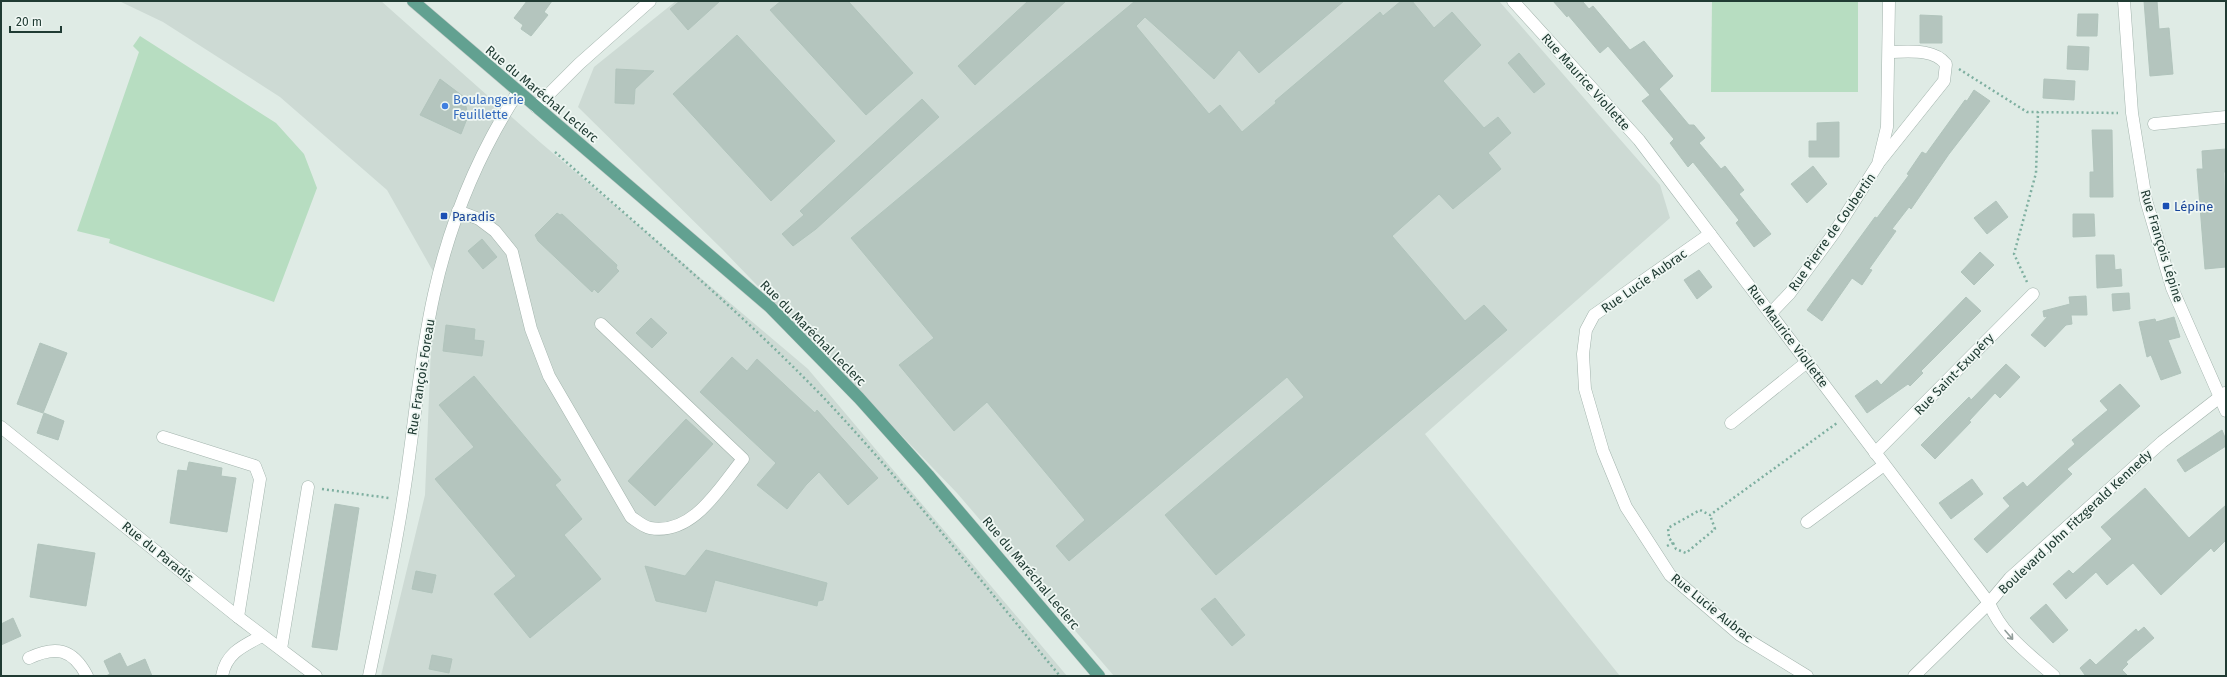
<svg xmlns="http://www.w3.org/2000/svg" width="2227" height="677" font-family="'Fira Sans',sans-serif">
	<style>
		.built { fill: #cddad4 }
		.green { fill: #b7ddc1 }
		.building { fill: #b4c5be; stroke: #b1c4bc }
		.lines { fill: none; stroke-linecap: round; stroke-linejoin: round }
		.minor-casing { stroke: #a2b3ac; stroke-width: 13 }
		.major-casing { stroke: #c1c8c6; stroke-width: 13 }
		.path { stroke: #7eafa0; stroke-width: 2.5; stroke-dasharray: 2 3; stroke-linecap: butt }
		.minor { stroke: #fff; stroke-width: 12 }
		.major { stroke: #62a191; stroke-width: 12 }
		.oneway { stroke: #909d99 }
		.shop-dot { fill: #3f7fe0; stroke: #eff7f3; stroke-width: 1.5 }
		.transit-dot { fill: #1a4fb4; stroke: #eff7f3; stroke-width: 1.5 }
		.labels { text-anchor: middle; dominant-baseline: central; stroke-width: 3.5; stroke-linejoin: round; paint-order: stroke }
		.street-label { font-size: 13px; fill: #203b33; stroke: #eff7f3 }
		.shop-label { font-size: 13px; fill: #366cbe; stroke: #eff7f3; text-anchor: start }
		.transit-label { font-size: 13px; fill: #164399; stroke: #eff7f3; text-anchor: start }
	</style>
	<rect width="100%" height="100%" fill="#dfebe5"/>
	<!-- built -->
	<g class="built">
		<polygon points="119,1 381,1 541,143 808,369 1067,676 381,676 425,495 434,273 387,190 280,97 163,22"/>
		<polygon points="676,1 1499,1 1660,185 1670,218 1425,434 1620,676 1114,676 957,493 722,249 578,107 594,67"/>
	</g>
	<!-- green -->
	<g class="green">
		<polygon points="1712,1 1858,1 1858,92 1711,92"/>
		<polygon points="140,36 276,123 304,154 317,188 274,302 109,243 110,239 77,231 139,52 133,46"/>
	</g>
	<!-- building -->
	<g class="building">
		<polygon points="527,1 552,1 544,12 548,15 531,36 521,29 523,25 514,18"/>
		<polygon points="680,1 720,1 688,30 670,9"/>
		<polygon points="781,1 848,1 913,73 866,115 770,10"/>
		<polygon points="1028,1 1066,1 975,85 958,66"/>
		<polygon points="1135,1 1344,1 1259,73 1239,50 1214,79 1145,17 1136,26 1209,114 1220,105 1242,132 1276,103 1275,101 1380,12 1383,16 1401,1 1412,1 1434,28 1452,12 1481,45 1443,81 1484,128 1498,117 1511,133 1488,153 1501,169 1453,209 1439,194 1392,236 1465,321 1484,305 1507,330 1216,575 1165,515 1304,397 1287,377 1069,561 1056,546 1085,520 987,402 954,431 899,365 934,338 851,238"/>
		<polygon points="1553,1 1585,1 1583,2 1589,9 1593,6 1630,50 1644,41 1673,76 1659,89 1689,125 1694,125 1705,138 1699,143 1721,169 1725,166 1744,190 1739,194 1771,234 1754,247 1736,223 1739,220 1693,162 1688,167 1670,143 1674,139 1642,101 1650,95 1608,46 1600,53 1568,15 1567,17"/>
		<polygon points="2144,1 2157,1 2159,29 2169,28 2173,74 2150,76"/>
		<polygon points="2078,14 2098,14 2097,36 2077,36"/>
		<polygon points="1920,15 1942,16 1942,43 1920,43"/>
		<polygon points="737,35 835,141 771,201 673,94"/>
		<polygon points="2068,46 2089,47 2088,70 2067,69"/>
		<polygon points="1519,53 1545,84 1534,93 1508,63"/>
		<polygon points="616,69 654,71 635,89 634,104 615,103"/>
		<polygon points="440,79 464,97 468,116 461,134 420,115"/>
		<polygon points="2044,79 2075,81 2074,100 2043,98"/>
		<polygon points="1974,90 1990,101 1949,154 1911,209 1909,207 1892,229 1896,231 1869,269 1872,270 1862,285 1852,278 1822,321 1807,310 1875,217 1877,218 1909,175 1907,174 1922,152 1926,154 1965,100 1967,101"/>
		<polygon points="922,99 939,117 816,229 793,246 782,234 804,215 800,211"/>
		<polygon points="1839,122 1839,157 1809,157 1809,141 1817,141 1817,123"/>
		<polygon points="2092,130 2112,130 2113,197 2090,197 2090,172 2094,172"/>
		<polygon points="2226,149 2226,172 2224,172 2226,267 2205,269 2197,169 2203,169 2202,151"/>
		<polygon points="1813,166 1827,184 1807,203 1791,184"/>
		<polygon points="1996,201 2008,217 1987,234 1974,218"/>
		<polygon points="557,213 560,215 562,214 617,265 616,268 619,271 598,293 594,289 592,292 538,241 535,235"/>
		<polygon points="2073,214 2094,214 2095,236 2073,237"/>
		<polygon points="482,239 497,257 483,269 468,251"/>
		<polygon points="1980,252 1994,265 1974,285 1961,272"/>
		<polygon points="2096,255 2114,255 2115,270 2121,269 2122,286 2097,288"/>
		<polygon points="1699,270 1712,287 1697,299 1684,280"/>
		<polygon points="2129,293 2130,309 2113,311 2112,294"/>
		<polygon points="2086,296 2087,315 2071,315 2072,324 2066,325 2045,347 2031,335 2048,316 2044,317 2043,311 2070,304 2069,297"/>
		<polygon points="1966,297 1981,311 1921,371 1923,373 1910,386 1908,384 1867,413 1855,396 1877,380 1881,385"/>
		<polygon points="2174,317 2180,337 2168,340 2181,373 2161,380 2151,355 2147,357 2139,322 2155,319 2156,322"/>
		<polygon points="651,318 667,333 652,348 636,333"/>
		<polygon points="446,325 475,329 474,340 484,341 482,356 443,351"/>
		<polygon points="40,343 67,353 43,413 17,404"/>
		<polygon points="732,357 747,371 757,359 815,413 817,410 878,478 848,505 819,472 806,485 787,509 757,485 776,463 700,392"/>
		<polygon points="2006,364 2020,377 2000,398 1995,393 1969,421 1971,422 1935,459 1921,445 1969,397 1971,400"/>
		<polygon points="474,376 561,480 555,485 582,519 564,535 601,579 530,638 494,594 516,576 435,479 474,447 439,405"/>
		<polygon points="2120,384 2140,406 2067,469 2072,474 1987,553 1974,539 2010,506 2003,498 2023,482 2027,487 2075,444 2072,440 2108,410 2100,401"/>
		<polygon points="44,413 64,421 58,440 37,433"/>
		<polygon points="686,419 713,444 655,506 628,481"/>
		<polygon points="2222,430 2226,440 2226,446 2185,472 2177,460"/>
		<polygon points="189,462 222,468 221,476 236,478 227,532 170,523 178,470 187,471"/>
		<polygon points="1972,479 1983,494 1951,519 1939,503"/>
		<polygon points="2145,488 2189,538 2226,505 2226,540 2214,552 2211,548 2161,595 2133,563 2107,585 2096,572 2066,599 2053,584 2069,570 2073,574 2112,539 2101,527"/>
		<polygon points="335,504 359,508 337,650 312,647"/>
		<polygon points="38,544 95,553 86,606 30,597"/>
		<polygon points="706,550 827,583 823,600 818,601 817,606 715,580 706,612 656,601 645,566 685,576"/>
		<polygon points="416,571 436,575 432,593 412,589"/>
		<polygon points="1215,598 1245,635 1232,646 1201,609"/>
		<polygon points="2046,604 2068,630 2053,643 2030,618"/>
		<polygon points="13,618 21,636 1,645 1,624"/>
		<polygon points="2144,627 2154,638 2126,662 2128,664 2122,670 2128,676 2084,676 2085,675 2080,668 2090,659 2096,665 2136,629 2138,632"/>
		<polygon points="120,653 127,667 145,659 152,676 106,676 110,674 104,661"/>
		<polygon points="432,655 452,659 449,673 429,669"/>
	</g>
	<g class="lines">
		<!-- minor casing -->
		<g class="minor-casing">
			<g id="minor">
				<path d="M1513,1L1639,140L1989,603C2002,635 2028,653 2054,676"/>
				<polyline points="2124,1 2132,113 2146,200 2172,288 2226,411"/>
				<polyline points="536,107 579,64 650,1"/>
				<polyline points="2154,124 2226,117"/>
				<path d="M1880,161L1944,81L1946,64C1933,48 1908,52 1889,52"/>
				<path d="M458,211L479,219L495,231L512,252L531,329L549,376L631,517C637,521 644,527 650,528C693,536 720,487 743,459L601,324"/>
				<polyline points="1710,234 1594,315 1586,330 1583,354 1585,389 1603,451 1626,507 1670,575 1740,635 1807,676"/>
				<polyline points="1771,313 1790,293 1834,233 1878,164 1887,127 1889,1"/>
				<polyline points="1731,423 1807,362"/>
				<polyline points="1,427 238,617 316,676"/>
				<polyline points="163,437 255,466 260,479 238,617"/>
				<polyline points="1875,453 2033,294"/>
				<polyline points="1807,522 1884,465"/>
				<polyline points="281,649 308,487"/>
				<path d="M29,658C56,645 73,649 87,676"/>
				<path d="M222,676C226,653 243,646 262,636"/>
				<path d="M369,676C381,617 394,558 403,499C414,431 419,361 434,294C450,222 478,154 518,92"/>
				<polyline points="1914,676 1989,603 2010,578 2162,442 2225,393"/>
			</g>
		</g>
		<!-- major casing -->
		<g class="major-casing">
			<polyline id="major" points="413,1 770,307 859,398 928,475 1099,676"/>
		</g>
		<!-- path -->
		<g class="path">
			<polyline points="1959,69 2027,112 2118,113"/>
			<path d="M555,152C645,232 739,310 823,397C907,486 982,583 1060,676"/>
			<polyline points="2027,282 2014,254 2036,173 2038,112"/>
			<polyline points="322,489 389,498"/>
			<polyline points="1673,543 1676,549 1686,553 1715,529 1710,515"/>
			<polyline points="1667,546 1673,543 1669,538 1668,528 1700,510 1710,515 1837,423"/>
		</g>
		<!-- minor -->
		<use href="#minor" class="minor"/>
		<!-- major -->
		<use href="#major" class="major"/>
	</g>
	<!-- one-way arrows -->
	<defs><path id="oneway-shaft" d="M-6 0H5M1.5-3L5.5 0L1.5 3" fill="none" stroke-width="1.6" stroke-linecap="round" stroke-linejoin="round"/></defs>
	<use class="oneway" href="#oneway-shaft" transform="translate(2009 635) rotate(49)"/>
	<!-- markers -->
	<circle class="shop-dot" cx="445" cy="106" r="4"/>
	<g class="transit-dot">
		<rect x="2162" y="202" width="8" height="8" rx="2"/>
		<rect x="440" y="212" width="8" height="8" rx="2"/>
	</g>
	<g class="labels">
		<!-- street labels -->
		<g class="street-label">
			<text transform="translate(1586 82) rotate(48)">Rue Maurice Viollette</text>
			<text transform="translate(542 94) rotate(40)">Rue du Maréchal Leclerc</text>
			<text transform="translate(1832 232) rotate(-55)">Rue Pierre de Coubertin</text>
			<text transform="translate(2162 246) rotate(73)">Rue François Lépine</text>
			<text transform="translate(1644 281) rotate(-35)">Rue Lucie Aubrac</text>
			<text transform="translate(813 333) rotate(45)">Rue du Maréchal Leclerc</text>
			<text transform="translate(1788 336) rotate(53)">Rue Maurice Viollette</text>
			<text transform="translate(1954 374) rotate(-46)">Rue Saint-Exupéry</text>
			<text transform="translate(421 377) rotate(-81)">Rue François Foreau</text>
			<text transform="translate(2075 522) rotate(-43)">Boulevard John Fitzgerald Kennedy</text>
			<text transform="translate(158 552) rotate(39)">Rue du Paradis</text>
			<text transform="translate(1031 573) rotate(50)">Rue du Maréchal Leclerc</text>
			<text transform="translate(1712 608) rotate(39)">Rue Lucie Aubrac</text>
		</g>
		<!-- shop labels -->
		<g class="shop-label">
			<text x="453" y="99">Boulangerie<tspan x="453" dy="15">Feuillette</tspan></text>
		</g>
		<!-- transit labels -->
		<g class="transit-label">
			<text x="2174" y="206">Lépine</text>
			<text x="452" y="216">Paradis</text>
		</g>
	</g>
	<!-- border -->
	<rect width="2227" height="677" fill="none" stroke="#203b33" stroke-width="4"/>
	<!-- scale -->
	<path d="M10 26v6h51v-6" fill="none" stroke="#203b33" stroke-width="2"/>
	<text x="16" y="26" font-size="12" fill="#203b33" stroke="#eff7f3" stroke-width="3" paint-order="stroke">20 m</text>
</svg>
